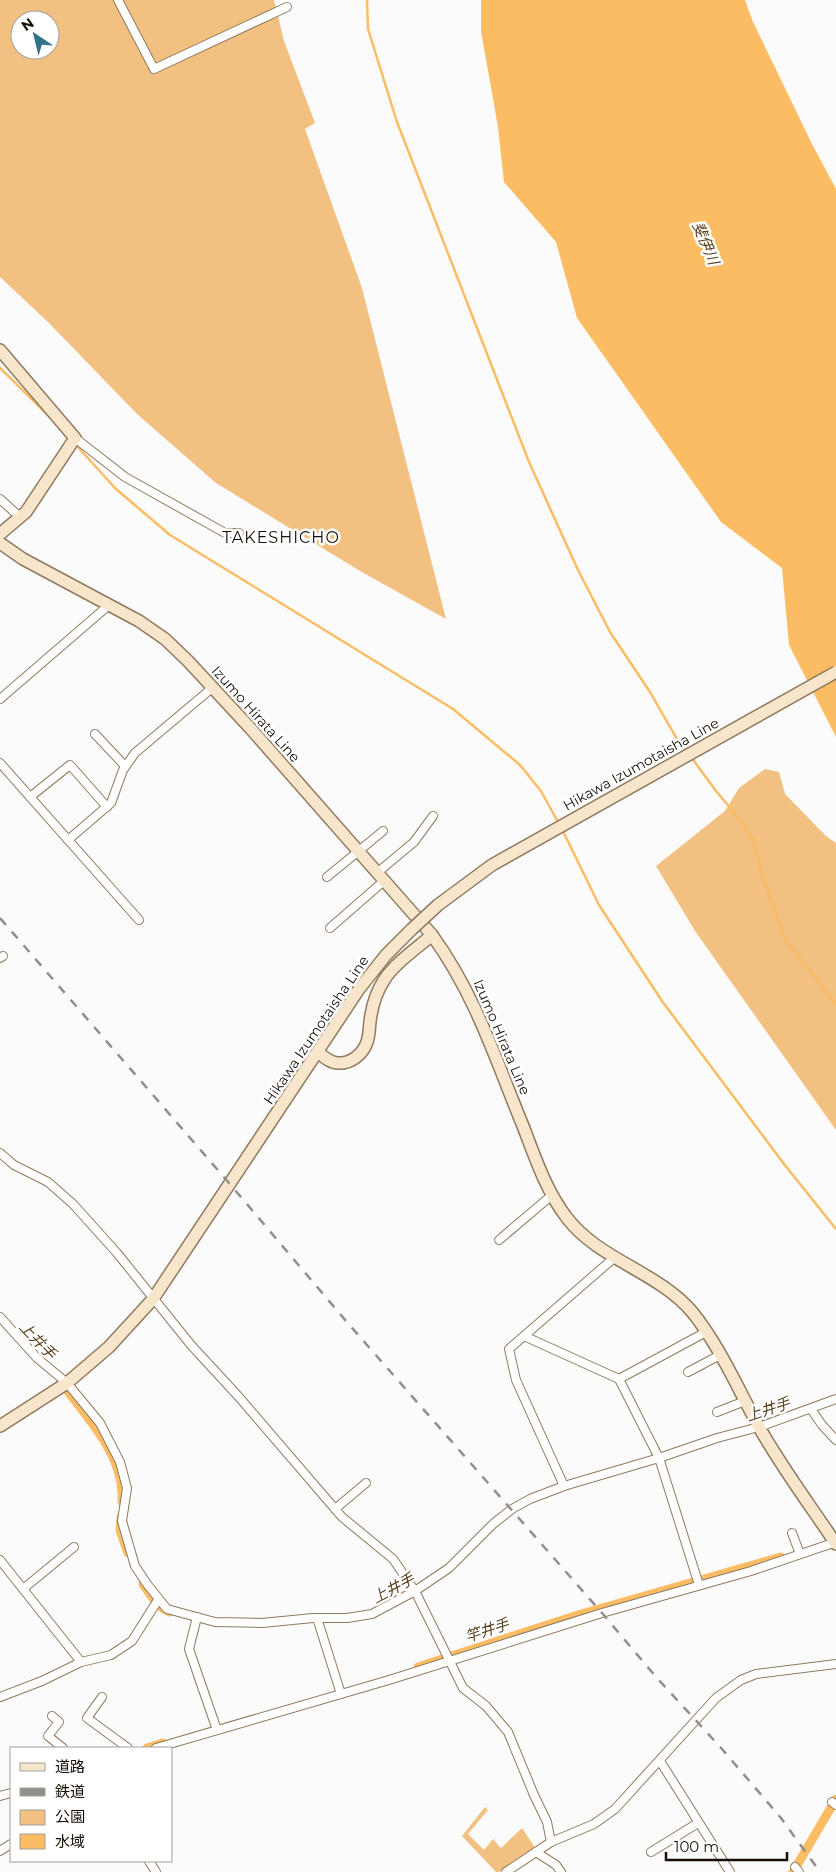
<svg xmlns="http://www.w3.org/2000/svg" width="836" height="1872" font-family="Montserrat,'Noto Sans JP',sans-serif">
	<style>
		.green { fill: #f2c181; fill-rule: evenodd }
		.water { fill: #fbbc63 }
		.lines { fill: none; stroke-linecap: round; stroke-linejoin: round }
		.stream { stroke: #fbbc63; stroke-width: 2.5 }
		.canal { stroke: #fbbc63; stroke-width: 9 }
		.street-casing { stroke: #907a5e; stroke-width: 10 }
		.secondary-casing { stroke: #907a5e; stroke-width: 14 }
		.street { stroke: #fff; stroke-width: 8 }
		.secondary { stroke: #f7e5cc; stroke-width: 11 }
		.rail { stroke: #928e8a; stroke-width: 2.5; stroke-dasharray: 9 9; stroke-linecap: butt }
		.secondary-bridge-casing { stroke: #907a5e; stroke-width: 14; stroke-linecap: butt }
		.secondary-bridge { stroke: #f7e5cc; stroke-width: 11 }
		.labels { text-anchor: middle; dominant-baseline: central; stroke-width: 5; stroke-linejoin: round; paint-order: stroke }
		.street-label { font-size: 14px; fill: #170e05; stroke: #fff }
		.water-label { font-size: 15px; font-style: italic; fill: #5b411c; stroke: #fff }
		.quarter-label { font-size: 16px; letter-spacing: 1px; fill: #170e05; stroke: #fff }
	</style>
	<rect width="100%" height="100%" fill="#fbfbfb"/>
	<!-- green -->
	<g class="green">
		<path d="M0,0H274L284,41L315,123L305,129L362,288L446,619L360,571L216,483L137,414L49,323L0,277ZM20,20H50V50H20Z"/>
		<polygon points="765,769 779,772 785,794 826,836 836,843 836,1130 695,931 656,866 725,811 739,788"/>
		<polygon points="485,1807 488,1810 468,1834 484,1850 493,1839 501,1848 522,1828 536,1849 499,1872 496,1872 462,1836"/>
	</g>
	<!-- water -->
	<polygon class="water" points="481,0 745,0 753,22 812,144 836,189 836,737 789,645 782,568 721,522 577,318 556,242 504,182 498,127 481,31"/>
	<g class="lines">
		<!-- stream -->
		<g class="stream">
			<polyline points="367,0 368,29 397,122 529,462 578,570 610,632 650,692 677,739 688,753"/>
			<polyline points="0,368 50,417"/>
			<polyline points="76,445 116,489 170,535 453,709 520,765 541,791 559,824"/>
			<polyline points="691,757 716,791 742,822 753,839 763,877 785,939 836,1004"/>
			<polyline points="562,829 599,905 662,1001 784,1164 836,1229"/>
		</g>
		<!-- canal -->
		<g class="canal">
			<path d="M69,1393C93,1424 125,1460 122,1502"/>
			<polyline points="121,1517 120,1530 128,1553"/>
			<path d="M143,1584C151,1596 157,1607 170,1612"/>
			<polyline points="418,1667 578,1615 781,1557"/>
			<polyline points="147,1748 163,1743"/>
			<polyline points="793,1872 836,1799"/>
		</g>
		<!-- street casing -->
		<g class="street-casing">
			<g id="street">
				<polyline points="118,0 154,69 287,7"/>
				<polyline points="75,438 125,477 225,533 239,533"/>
				<polyline points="0,499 20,517"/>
				<polyline points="0,699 109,605"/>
				<polyline points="95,734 125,766"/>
				<polyline points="0,763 139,920"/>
				<polyline points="30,797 70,765 107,807"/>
				<polyline points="68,840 111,803 123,770 135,753 212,688"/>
				<polyline points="378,872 414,842 433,816"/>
				<polyline points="327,877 383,831"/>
				<polyline points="330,928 385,880"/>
				<polyline points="0,958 3,956"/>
				<polyline points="0,1153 14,1165 48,1182 73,1204 117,1253 191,1345 238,1396 342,1517 393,1559 415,1591 463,1688 486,1706 508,1732 534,1795 547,1822 551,1842"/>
				<polyline points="499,1240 552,1195"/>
				<polyline points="0,1317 37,1358 67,1383 100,1423 120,1462 127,1488 122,1521 135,1566 147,1584 167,1609 215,1622 262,1623 313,1618 347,1618 372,1614 415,1591 449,1568 493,1524 512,1509 530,1499 564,1486 659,1458 717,1438 759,1427 836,1399"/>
				<polyline points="524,1336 619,1379 706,1332"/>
				<polyline points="688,1372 720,1355"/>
				<polyline points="619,1379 659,1458 699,1585"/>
				<polyline points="811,1409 822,1425 836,1440"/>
				<polyline points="717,1412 745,1401"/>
				<polyline points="564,1486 516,1380 509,1349 615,1257"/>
				<polyline points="335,1509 366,1483"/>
				<polyline points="792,1533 800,1554"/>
				<polyline points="0,1560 81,1662"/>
				<polyline points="23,1589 74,1547"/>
				<polyline points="197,1617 189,1649 217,1730"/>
				<polyline points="317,1618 341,1694"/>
				<polyline points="0,1697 42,1681 81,1662 111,1655 132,1641 158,1600"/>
				<polyline points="102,1697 87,1718 128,1748"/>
				<polyline points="52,1716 59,1722 48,1736 63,1748"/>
				<polyline points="156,1748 389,1680 602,1613 751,1571 836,1542"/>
				<polyline points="660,1761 730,1872"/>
				<polyline points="0,1796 11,1793"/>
				<polyline points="832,1802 836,1805"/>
				<polyline points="0,1851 11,1844"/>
				<polyline points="536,1852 556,1865 561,1872"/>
				<polyline points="651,1852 698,1823"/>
				<polyline points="149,1861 156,1872"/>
				<polyline points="795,1867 799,1872"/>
				<polyline points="506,1872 551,1842 594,1824 615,1809 716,1698 741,1680 756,1674 836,1664"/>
			</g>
		</g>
		<!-- secondary casing -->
		<g class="secondary-casing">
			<g id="secondary">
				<polyline points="0,350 75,438 26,512 0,534"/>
				<path d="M0,543L23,559L139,621L165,639L188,661L251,729L432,935C476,996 495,1058 523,1126C535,1157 546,1191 567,1218C599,1260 659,1272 693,1313C720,1347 738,1389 759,1427C782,1468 810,1505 836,1544"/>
				<path d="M318,1052C324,1057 330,1063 338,1063C351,1064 363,1054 367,1042C370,1034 369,1024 371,1015C373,1003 377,991 384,980C395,963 417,948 432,935"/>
				<polyline points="0,1426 67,1383 109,1347 153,1299 359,989 386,955 412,929"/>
			</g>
		</g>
		<!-- street -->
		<use href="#street" class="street"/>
		<!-- secondary -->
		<use href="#secondary" class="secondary"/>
		<!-- rail -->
		<polyline class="rail" points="0,918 229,1183 346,1321 602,1613 657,1678 722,1749 781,1818 820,1872"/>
		<!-- secondary-bridge casing -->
		<g class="secondary-bridge-casing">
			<polyline id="secondary-bridge" points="412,929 438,905 492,865 836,672"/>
		</g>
		<!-- secondary-bridge -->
		<use href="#secondary-bridge" class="secondary-bridge"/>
	</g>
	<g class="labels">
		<!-- street labels -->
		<g class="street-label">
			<text transform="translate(256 714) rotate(48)">Izumo Hirata Line</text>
			<text transform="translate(641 764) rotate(-29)">Hikawa Izumotaisha Line</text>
			<text transform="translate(316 1030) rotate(-56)">Hikawa Izumotaisha Line</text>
			<text transform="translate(502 1037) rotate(67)">Izumo Hirata Line</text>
		</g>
		<!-- water labels -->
		<g class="water-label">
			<text transform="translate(706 243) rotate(67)">斐伊川</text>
			<text transform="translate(38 1340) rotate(46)">上井手</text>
			<text transform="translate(768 1409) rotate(-18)">上井手</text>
			<text transform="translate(393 1588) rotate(-28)">上井手</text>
			<text transform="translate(487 1630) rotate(-18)">竿井手</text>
		</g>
		<!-- quarter labels -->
		<g class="quarter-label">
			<text x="281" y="537">TAKESHICHO</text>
		</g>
	</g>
	<!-- legend -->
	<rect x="10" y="1747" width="162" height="115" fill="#ffffff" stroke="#a29f9b"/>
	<rect x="20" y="1763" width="25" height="8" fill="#f7e5cc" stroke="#a29f9b"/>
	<text x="55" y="1772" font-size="15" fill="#170e05">道路</text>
	<rect x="20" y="1788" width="25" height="8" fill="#928e8a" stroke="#a29f9b"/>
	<text x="55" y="1797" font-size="15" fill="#170e05">鉄道</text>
	<rect x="20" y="1810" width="25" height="15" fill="#f2c181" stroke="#a29f9b"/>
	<text x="55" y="1822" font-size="15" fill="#170e05">公園</text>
	<rect x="20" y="1834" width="25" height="15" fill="#fbbc63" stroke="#a29f9b"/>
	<text x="55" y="1847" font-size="15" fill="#170e05">水域</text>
	<!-- north arrow -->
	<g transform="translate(35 35) rotate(325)"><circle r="24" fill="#ffffff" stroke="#a29f9b"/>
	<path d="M0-4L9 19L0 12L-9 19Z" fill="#327186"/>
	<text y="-8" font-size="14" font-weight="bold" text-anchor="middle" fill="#170e05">N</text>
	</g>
	<!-- scale -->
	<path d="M666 1852v8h121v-8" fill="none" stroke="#170e05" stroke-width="2.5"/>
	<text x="674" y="1852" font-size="15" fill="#170e05" stroke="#ffffff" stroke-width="4" paint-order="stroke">100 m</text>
</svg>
